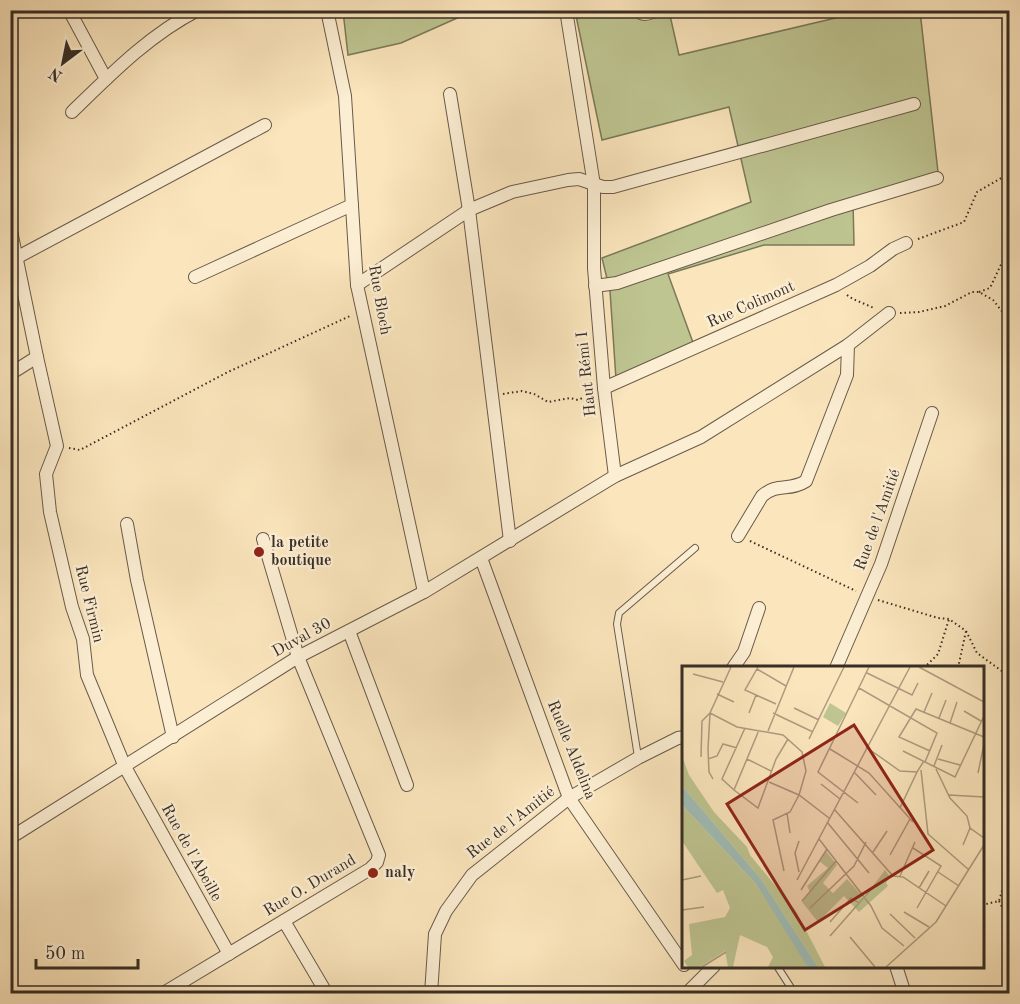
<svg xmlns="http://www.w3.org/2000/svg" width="1020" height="1004" font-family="'Old Standard TT',serif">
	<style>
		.green { fill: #bec591; stroke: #7a795b; stroke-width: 1.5 }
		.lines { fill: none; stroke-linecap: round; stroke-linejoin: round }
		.service-casing { stroke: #685b4b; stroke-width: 8 }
		.minor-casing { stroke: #685b4b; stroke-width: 14 }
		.path { stroke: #372d25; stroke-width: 2; stroke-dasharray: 1.5 3; stroke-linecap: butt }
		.service { stroke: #fceed3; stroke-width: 6 }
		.minor { stroke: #fceed3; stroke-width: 12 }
		.poi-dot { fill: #8f2418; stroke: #fceed3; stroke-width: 2 }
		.labels { text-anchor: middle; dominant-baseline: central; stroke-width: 5; stroke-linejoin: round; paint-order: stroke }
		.street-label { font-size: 16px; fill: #372d25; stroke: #fceed3 }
		.poi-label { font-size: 16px; font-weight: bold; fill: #372d25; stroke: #fceed3; text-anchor: start }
		.inset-road { fill: none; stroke: #ad9b80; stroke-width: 1.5 }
		.view { fill: #8f2418; fill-opacity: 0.15; stroke: #8f2418; stroke-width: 3 }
		.inset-edge { fill: none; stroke: #372d25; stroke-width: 3 }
	</style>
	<rect width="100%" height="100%" fill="#fbe5bc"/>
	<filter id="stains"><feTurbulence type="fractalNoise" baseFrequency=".00333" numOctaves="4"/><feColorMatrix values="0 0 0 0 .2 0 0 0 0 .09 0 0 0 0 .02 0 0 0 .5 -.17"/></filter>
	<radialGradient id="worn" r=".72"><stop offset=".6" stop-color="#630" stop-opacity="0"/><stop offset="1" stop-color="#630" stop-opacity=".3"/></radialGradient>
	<!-- green -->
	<g class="green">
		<polygon points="343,11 343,10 473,11 401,43 348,55"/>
		<polygon points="575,11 669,11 679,55 865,11 920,11 938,172 853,201 854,245 764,245 668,274 695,348 616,379 610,291 602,258 751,202 729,107 602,140"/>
		<path d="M1009,33H1010L1009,165C1007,142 1006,118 1005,94C1005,74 1002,53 1009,33Z"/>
	</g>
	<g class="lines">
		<!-- service casing -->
		<g class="service-casing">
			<g id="service">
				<polyline points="638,757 617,624 619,613 695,548"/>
				<polyline points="777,966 795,994"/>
			</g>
		</g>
		<!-- minor casing -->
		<g class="minor-casing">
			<g id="minor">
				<polyline points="69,10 106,79"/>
				<polyline points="327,10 345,96 357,285 424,592"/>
				<polyline points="566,10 594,185 594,268 604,388 615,476"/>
				<path d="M637,10C643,17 650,13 658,10"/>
				<polyline points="450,94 469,210 510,541"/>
				<path d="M72,112C111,74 149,35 198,10"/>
				<polyline points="11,231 37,357 57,446 46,474 50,512 72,607 83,639 87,675 125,767 229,954"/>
				<polyline points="16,258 265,125"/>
				<polyline points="195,277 352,205"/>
				<polyline points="357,285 469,210 512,192 568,180 579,179 603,187 613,187 914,104"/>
				<polyline points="595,286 617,283 831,210 937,178"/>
				<polyline points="10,374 37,357"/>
				<polyline points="604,388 836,285 870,266 893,249 906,243"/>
				<polyline points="127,524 137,580 173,737"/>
				<path d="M738,536L762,496C778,482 789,492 806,481L847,375L848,345"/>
				<polyline points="481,558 569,798 684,965"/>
				<polyline points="349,631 407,785"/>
				<polyline points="733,668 744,652 759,608"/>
				<polyline points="836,668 881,564 932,413"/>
				<polyline points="10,838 298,657 424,592 615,476 701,437 848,345 889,313"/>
				<polyline points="284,921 327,994"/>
				<polyline points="896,966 905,994"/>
				<polyline points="162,994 370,869 377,862 379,855 298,657 263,539"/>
				<polyline points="431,994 435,934 446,911 472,875 569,798 638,758 678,738 684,737"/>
				<polyline points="686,994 714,966"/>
			</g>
		</g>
		<!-- path -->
		<g class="path">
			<polyline points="918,239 964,222 977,192 1010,173"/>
			<polyline points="979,292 990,288 1005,256 1007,229 1010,226"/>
			<polyline points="847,295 853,299 874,308"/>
			<polyline points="900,313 919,312 945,306 972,292 979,292 993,300 1005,315 1010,317"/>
			<polyline points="503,394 522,391 534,394 548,402 570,398 578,400 591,394"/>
			<polyline points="69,448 80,450 228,372 350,316"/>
			<polyline points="750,541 856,591"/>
			<polyline points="878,600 938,618 949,619 966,631 977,653 1010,677"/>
			<polyline points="924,668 938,654 949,619"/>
			<polyline points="958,668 966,631"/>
			<polyline points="999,901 1010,924"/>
			<polyline points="982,905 999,901 1004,884 1005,859 1010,852"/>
		</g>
		<!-- service -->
		<use href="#service" class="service"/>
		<!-- minor -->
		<use href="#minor" class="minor"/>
	</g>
	<!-- markers -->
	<g class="poi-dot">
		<circle cx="259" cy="552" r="6"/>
		<circle cx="373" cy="873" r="6"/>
	</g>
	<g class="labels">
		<!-- street labels -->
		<g class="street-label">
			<text transform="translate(379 300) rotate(80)">Rue Bloch</text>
			<text transform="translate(751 305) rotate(-24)">Rue Colimont</text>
			<text transform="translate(587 374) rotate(-96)">Haut Rémi I</text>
			<text transform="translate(878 520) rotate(-70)">Rue de l'Amitié</text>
			<text transform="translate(89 604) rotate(76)">Rue Firmin</text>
			<text transform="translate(302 638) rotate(-29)">Duval 30</text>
			<text transform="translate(571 750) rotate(68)">Ruelle Aldelina</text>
			<text transform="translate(511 823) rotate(-38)">Rue de l'Amitié</text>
			<text transform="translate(191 853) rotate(61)">Rue de l'Abeille</text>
			<text transform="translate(310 886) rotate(-31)">Rue O. Durand</text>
		</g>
		<!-- poi labels -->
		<g class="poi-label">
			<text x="271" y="543">la petite<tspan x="271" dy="18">boutique</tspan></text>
			<text x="385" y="873">naly</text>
		</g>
	</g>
	<!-- overview -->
	<g transform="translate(682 666)">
		<rect width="302" height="302" fill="#fbe5bc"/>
		<path d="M148,37L164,47L156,60L141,51ZM0,90L7,109L32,146L65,181L68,189L114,245L143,301H136L79,213L0,120ZM0,139L74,218L126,301H86L91,291L85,281L58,269L51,301H46L43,285L18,301H6L2,295L10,289L7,258L43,251L48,242L41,224L35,227L0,175ZM144,185L155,199L141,217L151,227L165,213L182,232L203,204L208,211L204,217L206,220L177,246L162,230L136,256L120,236L128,226L125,220L146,202L137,195Z" fill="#bec591"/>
		<path d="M0,120L79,213L136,301H126L121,294L74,218L1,140Z" fill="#a0bdb7"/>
		<path class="inset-road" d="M76,1L63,24L94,38M237,1L302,36M75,3L104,20M185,7L230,29L236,17M11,8L41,16M177,22L255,67L243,96M35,28L52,36M112,42L137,54M282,45L299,55M242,46L250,27M28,47L55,61L101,69L120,86L124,105L117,129L108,146L91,154L102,205M67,47L74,29M91,47L131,66M257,52L264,34M268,57L275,36M77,64L52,124L76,142L94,93L106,73M86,65L112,1M127,73L162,1M184,81L218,105L235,106L242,95M148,83L187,107L231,156M221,85L273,111L302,50M248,85L217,71L234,43L302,71M19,91L20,55L28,47M26,93L35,90L41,78L55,82M65,93L89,105M256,93L278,99M252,100L260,79M254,103L268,132L285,150L288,162L302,172M239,104L246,168L287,204M172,106L194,129M296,107L302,78M31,113L27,106L26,83L28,47L49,1M87,116L117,129L147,152M139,118L158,133M52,124L40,113L63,62M267,129L302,131M176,137L136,106L187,1M218,142L235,106M152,143L211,210L221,211L264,240M105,147L108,167M145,156L187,207M137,173L189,240L200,262L222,280M117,175L113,187L117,206M281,179L288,162M231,182L259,200L235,242M191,186L205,165M208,189L228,153M256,206L277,220M218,210L233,176M0,214L19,210M115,214L228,1M237,222L247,205M119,224L145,183M120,235L154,195M128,242L172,200L184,176M0,244L22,241M222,246L247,261M208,248L233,272M148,256L169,232L177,237M148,270L193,219M168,271L193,301M20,301L44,286M204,301L254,256L302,179"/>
		<path class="view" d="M172,59L251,184L123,264L45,138Z"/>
		<rect width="302" height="302" class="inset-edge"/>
	</g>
	<!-- margin -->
	<rect width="1020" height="1004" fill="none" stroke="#fbe5bc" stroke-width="36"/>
	<rect x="12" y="12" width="996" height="980" fill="none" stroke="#372d25" stroke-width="3"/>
	<rect x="18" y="18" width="984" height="968" fill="none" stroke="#372d25" stroke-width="1.5"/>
	<!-- north arrow -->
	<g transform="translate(63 63) rotate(212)" stroke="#fceed3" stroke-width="4.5" paint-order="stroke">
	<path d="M0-4.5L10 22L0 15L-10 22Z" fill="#372d25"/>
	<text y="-9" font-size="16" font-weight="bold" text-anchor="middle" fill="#372d25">N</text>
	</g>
	<!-- scale -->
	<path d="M36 959v9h102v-9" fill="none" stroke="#372d25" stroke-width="3"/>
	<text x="45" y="959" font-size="18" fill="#372d25" stroke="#fceed3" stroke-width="4.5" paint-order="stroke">50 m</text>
	<rect width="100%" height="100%" filter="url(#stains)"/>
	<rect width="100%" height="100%" fill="url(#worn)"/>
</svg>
